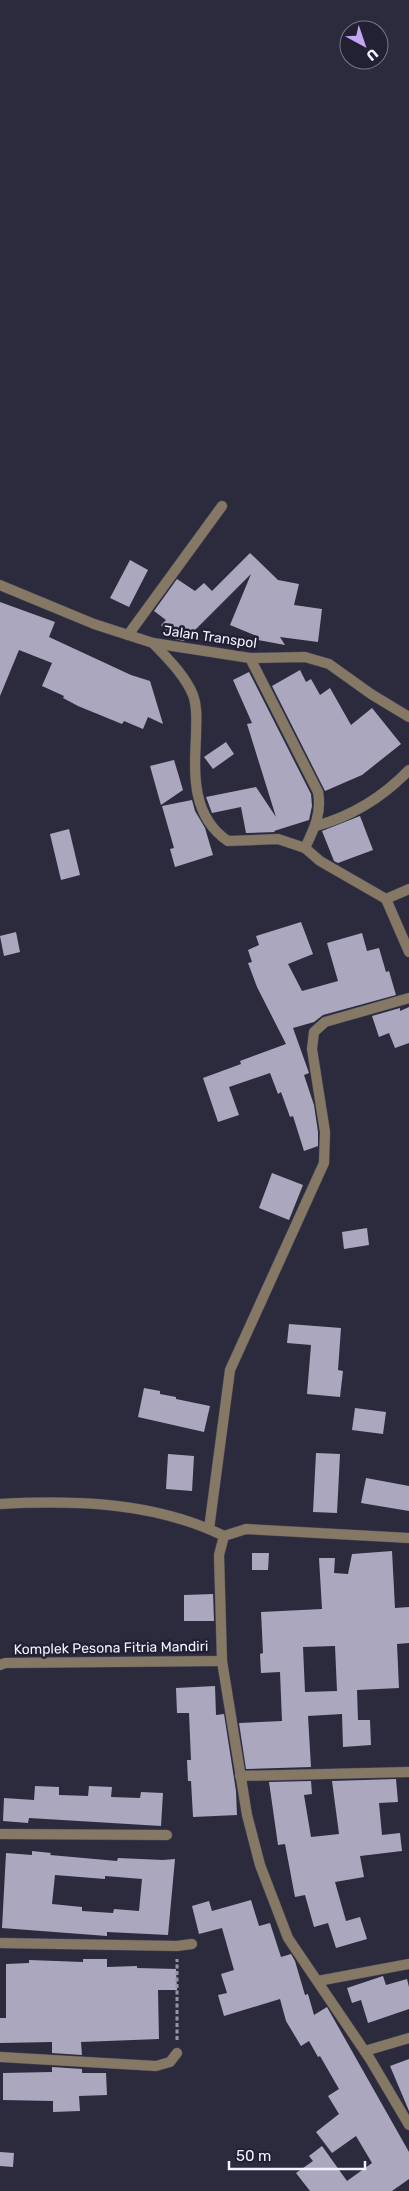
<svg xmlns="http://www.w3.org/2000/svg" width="409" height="2191" font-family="Rubik,sans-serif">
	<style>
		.building { fill: #aba7bf; fill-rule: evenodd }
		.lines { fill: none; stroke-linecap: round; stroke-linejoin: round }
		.minor-casing { stroke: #484759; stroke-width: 11 }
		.path { stroke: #9796a6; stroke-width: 3; stroke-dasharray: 4 2.5; stroke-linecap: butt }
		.minor { stroke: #857864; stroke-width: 10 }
		.labels { text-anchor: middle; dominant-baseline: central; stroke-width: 5; stroke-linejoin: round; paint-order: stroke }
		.street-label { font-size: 14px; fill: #f2f2ff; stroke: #222134 }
	</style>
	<rect width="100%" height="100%" fill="#2c2b3e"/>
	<!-- building -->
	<g class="building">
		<polygon points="250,553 278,580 299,584 294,605 322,609 318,642 280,637 285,645 258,640 259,637 230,625 251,574 184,641 175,639 161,625 166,620 154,611 177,579 195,591 204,583 212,591"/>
		<polygon points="130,560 148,570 129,607 110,598"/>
		<polygon points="0,602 55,622 49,637 131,675 150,681 163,724 148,717 143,729 124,721 122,724 78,706 63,698 64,696 42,686 52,663 19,650 0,696"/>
		<polygon points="300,670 306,682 311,679 320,695 330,688 351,725 372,708 401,744 362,775 325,791 272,686"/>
		<polygon points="249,672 311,794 312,806 309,820 274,831 275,832 246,833 241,807 212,813 206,797 256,787 276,817 247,724 252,723 233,680"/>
		<polygon points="226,742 234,754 213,769 204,757"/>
		<polygon points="174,760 183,790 161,805 150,766"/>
		<polygon points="192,800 195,811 205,828 213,855 175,867 170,849 174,848 162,806"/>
		<polygon points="360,816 373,850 338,863 334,861 322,831"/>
		<polygon points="69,829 80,875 61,880 50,834"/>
		<polygon points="301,922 313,954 288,964 302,991 338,981 327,943 362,933 367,951 379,948 386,972 389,971 396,995 323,1015 314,1022 293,1028 309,1073 304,1075 314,1105 318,1132 318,1146 304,1151 293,1116 290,1117 281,1092 278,1094 270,1073 229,1087 239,1115 218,1122 203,1078 241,1064 240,1061 286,1044 257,987 248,963 252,962 248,950 259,945 256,936"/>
		<polygon points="16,932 20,952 4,956 0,936"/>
		<polygon points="409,1007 409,1043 395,1048 389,1033 379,1037 372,1016 400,1008 400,1011"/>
		<polygon points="272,1173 303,1185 289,1220 259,1208"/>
		<polygon points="367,1228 369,1245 344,1249 342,1232"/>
		<polygon points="289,1324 341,1328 338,1370 343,1371 340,1397 307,1394 311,1345 287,1343"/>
		<polygon points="144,1388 160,1391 160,1394 176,1397 176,1399 210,1406 204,1432 138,1417"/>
		<polygon points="355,1408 386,1412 383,1434 352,1430"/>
		<polygon points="316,1453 340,1454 337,1513 313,1512"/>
		<polygon points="168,1454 194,1456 192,1491 166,1489"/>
		<polygon points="366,1478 409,1486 409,1511 361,1503"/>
		<path d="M392,1551L395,1608L409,1607V1643L397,1644L399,1688L357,1690L358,1720H370L371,1745L343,1747L342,1714L308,1716L311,1767L246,1769L239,1723L282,1721L280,1672L261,1673L260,1654L263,1653L261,1612L322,1609L319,1558H335L334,1573L348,1574L352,1554ZM335,1646L337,1691L305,1692L303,1647Z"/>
		<polygon points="252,1553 269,1553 268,1570 252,1570"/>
		<polygon points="213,1594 214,1621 184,1621 184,1595"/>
		<polygon points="215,1686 216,1715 224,1714 236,1791 237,1815 193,1817 191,1781 188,1781 187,1760 191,1760 189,1713 177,1713 176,1688"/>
		<polygon points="396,1779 398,1802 379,1803 382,1835 400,1833 402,1851 360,1856 364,1877 335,1882 346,1921 360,1917 367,1939 336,1948 328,1923 314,1927 305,1895 295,1897 285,1844 278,1845 269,1782 311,1781 312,1794 304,1795 311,1837 339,1834 332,1781"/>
		<polygon points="35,1786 59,1787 59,1795 88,1796 89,1786 112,1787 111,1797 140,1798 141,1792 163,1793 161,1826 29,1818 28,1823 3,1821 4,1798 34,1800"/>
		<path d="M32,1851L51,1853L50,1855L117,1861L118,1858L163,1860L175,1859L168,1935L107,1932V1936L2,1928L6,1853L32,1855ZM55,1875L105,1879V1876L142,1879L139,1911L114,1909L113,1913L82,1911V1907L52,1904Z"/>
		<polygon points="251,1900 259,1926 270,1923 281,1957 291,1954 295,1961 305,1995 308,1994 314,2015 327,2007 409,2152 409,2179 392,2191 310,2191 296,2173 313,2161 309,2156 322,2146 347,2181 372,2163 356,2136 332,2153 316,2132 339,2114 328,2096 339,2089 320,2056 318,2057 309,2041 301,2046 286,2021 280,1999 224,2016 218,1995 227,1993 221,1974 234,1970 222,1928 199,1934 192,1906 209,1901 212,1911"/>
		<polygon points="83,1959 107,1959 107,1967 137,1966 137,1968 176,1969 177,1990 158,1990 159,2039 81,2042 82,2055 52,2053 52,2042 0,2043 0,2018 6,2018 6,1964 29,1963 29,1960 83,1962"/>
		<polygon points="383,1976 386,1985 407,1979 409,1987 409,2009 368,2023 361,2000 352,2003 347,1988"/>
		<polygon points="409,2059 409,2111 390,2066"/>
		<polygon points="52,2067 82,2069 82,2073 106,2073 107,2095 79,2096 80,2111 53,2112 53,2101 3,2100 3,2073 52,2072"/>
		<polygon points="0,2152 14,2153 13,2167 0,2166"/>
	</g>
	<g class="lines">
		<!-- minor casing -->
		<g class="minor-casing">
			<g id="minor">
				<polyline points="0,585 94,624 153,643 250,658 305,657 329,664 371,694 409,717"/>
				<polyline points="128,635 222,506"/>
				<path d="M153,643C167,658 185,675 193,695C198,708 196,722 196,737C194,775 192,817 228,841L278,839L305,848L320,861L386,899"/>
				<path d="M250,658L318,792C322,813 314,829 305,848"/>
				<path d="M316,826C352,816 383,797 409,770"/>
				<polyline points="409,889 386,899 409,952"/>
				<path d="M0,1504C76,1500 155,1502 224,1536"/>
				<polyline points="209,1529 230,1370 324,1163 325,1132 312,1049 314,1032 325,1022 409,998"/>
				<polyline points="409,1538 246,1529 224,1536 219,1555 222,1661 247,1815 260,1865 288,1938 370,2059 409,2125"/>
				<polyline points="0,1665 5,1663 222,1661"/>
				<polyline points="240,1776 409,1772"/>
				<polyline points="0,1834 167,1835"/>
				<polyline points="0,1943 177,1946 192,1944"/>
				<polyline points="318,1981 409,1964"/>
				<polyline points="365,2051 409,2038"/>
				<polyline points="0,2057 156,2066 170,2062 177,2053"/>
			</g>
		</g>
		<!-- path -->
		<polyline class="path" points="177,2040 177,1959"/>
		<!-- minor -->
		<use href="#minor" class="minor"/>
	</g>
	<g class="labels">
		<!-- street labels -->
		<g class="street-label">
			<text transform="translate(210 637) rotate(8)">Jalan Transpol</text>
			<text transform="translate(111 1648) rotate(-1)">Komplek Pesona Fitria Mandiri</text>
		</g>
	</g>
	<!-- north arrow -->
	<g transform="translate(364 45) rotate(140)"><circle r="24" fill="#222134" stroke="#757585"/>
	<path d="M0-4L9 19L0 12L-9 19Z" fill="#c6a6f0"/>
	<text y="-8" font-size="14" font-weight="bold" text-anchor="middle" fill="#f2f2ff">U</text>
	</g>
	<!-- scale -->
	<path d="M229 2161v8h136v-8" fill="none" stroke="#f2f2ff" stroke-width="2.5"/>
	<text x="236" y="2161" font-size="15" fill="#f2f2ff" stroke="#222134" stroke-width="4" paint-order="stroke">50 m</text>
</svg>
